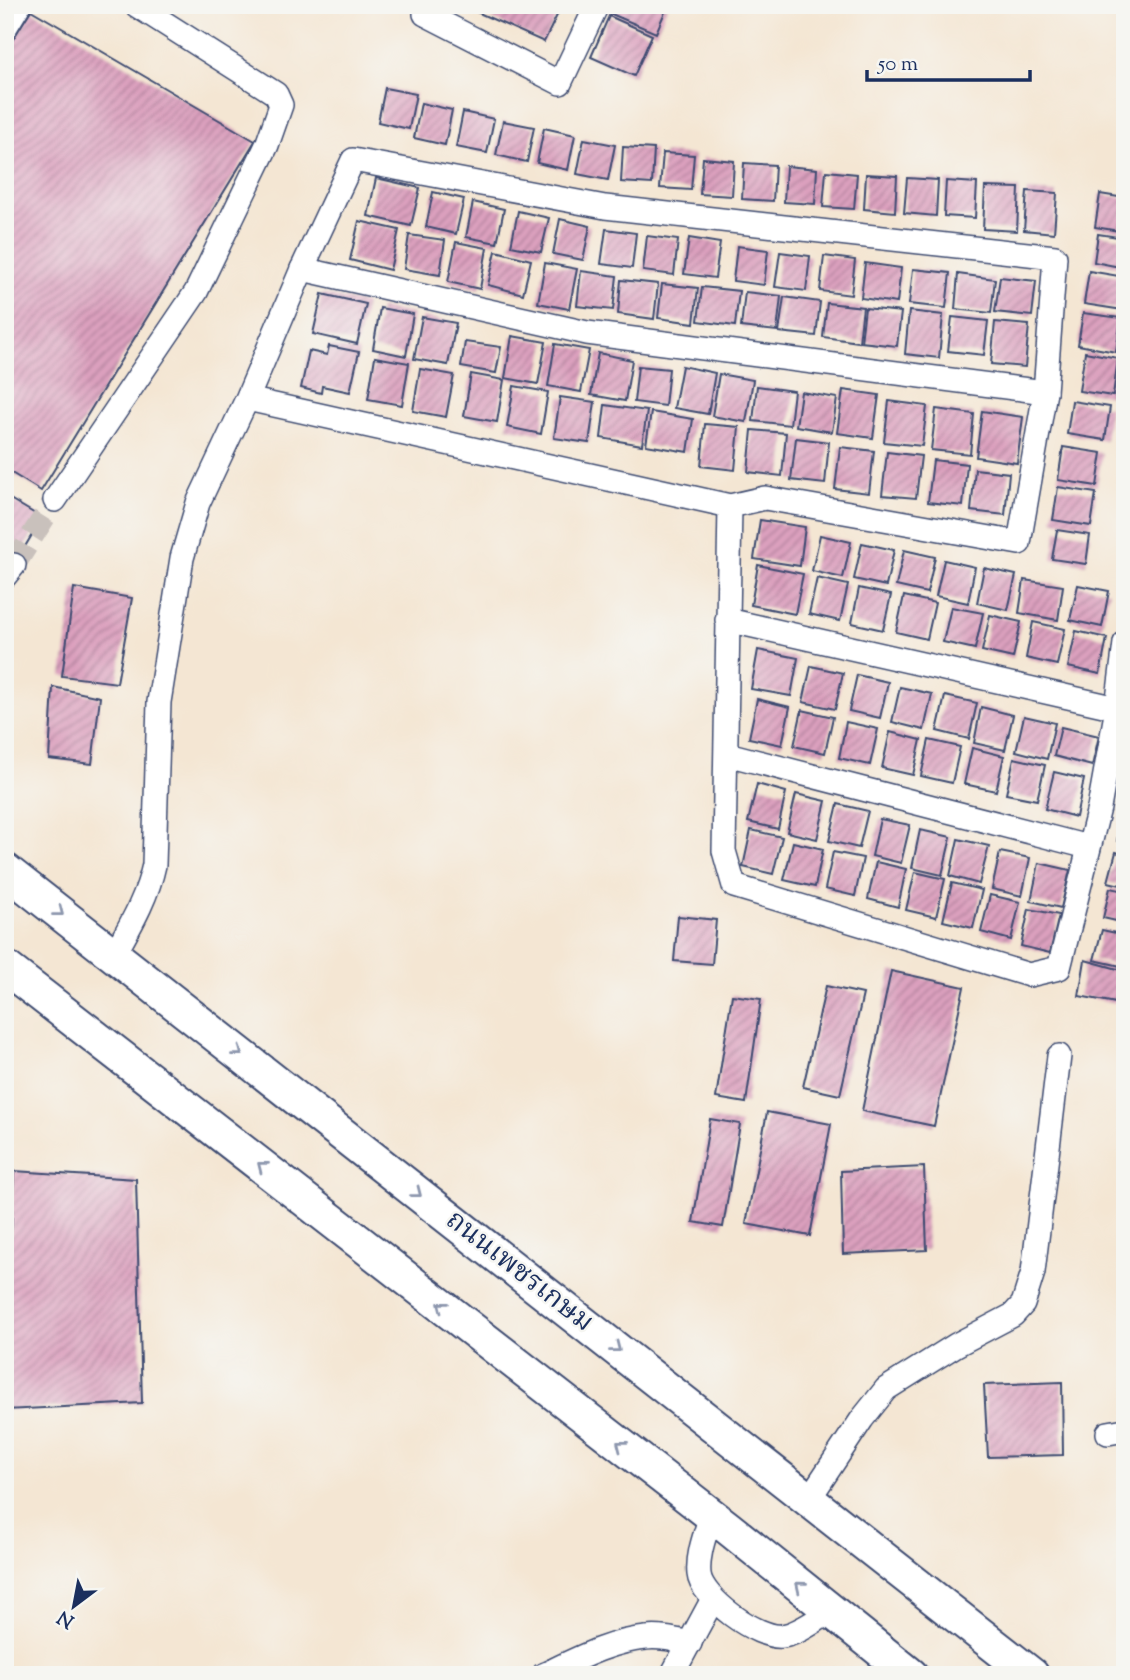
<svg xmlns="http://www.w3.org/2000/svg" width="1130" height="1680" font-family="'Sorts Mill Goudy','Noto Serif Thai',serif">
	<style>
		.building { fill: url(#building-hatch) }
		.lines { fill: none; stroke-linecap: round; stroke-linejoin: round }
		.minor-tunnel { stroke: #c9c1bc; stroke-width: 23; stroke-dasharray: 23 11; stroke-linecap: butt }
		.minor-casing { stroke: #3c4a70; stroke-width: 26 }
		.highway-casing { stroke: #3c4a70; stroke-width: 37 }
		.minor { stroke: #fff; stroke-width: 23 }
		.highway { stroke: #fff; stroke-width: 33 }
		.oneway { stroke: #8d97ae }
		.labels { text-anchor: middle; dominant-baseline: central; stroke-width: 5; stroke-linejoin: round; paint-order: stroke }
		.street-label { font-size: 28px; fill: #1b2f5e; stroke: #f6f6f2 }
	</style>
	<defs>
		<pattern id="building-hatch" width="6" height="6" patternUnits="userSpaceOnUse" patternTransform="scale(1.75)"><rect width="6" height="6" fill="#dca0be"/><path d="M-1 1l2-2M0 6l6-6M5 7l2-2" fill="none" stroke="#b2839e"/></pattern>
	</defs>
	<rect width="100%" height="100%" fill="#f6f6f2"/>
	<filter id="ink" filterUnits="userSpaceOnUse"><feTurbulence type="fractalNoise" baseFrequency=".0143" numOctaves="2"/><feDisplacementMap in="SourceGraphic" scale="14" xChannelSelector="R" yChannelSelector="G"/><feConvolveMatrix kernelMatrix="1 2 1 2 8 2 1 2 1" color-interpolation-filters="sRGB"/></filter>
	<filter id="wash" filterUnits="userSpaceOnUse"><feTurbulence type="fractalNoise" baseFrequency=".00686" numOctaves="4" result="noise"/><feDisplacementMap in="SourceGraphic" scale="28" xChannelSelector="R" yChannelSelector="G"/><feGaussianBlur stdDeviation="1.57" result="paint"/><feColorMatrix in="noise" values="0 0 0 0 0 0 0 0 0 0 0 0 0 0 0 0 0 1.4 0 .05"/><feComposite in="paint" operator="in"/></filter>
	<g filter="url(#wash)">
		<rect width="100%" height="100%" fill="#f4e6d3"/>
		<g id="blocks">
			<!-- building -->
			<g class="building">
				<polygon points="461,5 562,5 544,42"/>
				<polygon points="612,5 668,5 656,33 609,13"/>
				<polygon points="31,10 255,141 41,491 5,469 5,52"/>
				<polygon points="609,16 652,35 634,76 591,57"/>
				<polygon points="385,88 416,94 409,129 378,122"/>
				<polygon points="421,103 452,110 445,145 414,138"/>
				<polygon points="463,112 494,119 487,153 456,147"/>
				<polygon points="503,121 534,127 527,162 496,155"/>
				<polygon points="544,128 575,135 568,170 537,163"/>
				<polygon points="584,139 615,145 608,180 577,174"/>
				<polygon points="623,147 654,149 652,184 621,182"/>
				<polygon points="663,153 694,155 691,190 660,188"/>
				<polygon points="703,158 734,161 732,196 700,194"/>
				<polygon points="744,163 775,165 773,201 742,199"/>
				<polygon points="786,166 817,169 815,204 784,202"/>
				<polygon points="826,171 857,174 854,209 823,207"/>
				<polygon points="866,174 897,176 895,212 864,209"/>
				<polygon points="376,178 420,188 411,226 368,216"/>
				<polygon points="907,178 938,180 936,216 904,213"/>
				<polygon points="946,181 977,183 975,218 944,216"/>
				<polygon points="985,187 1019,188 1017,231 983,229"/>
				<polygon points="1027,191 1057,193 1054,233 1024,230"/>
				<polygon points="433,192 464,199 456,234 426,227"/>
				<polygon points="1100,194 1125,198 1125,232 1095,227"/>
				<polygon points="473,202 504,209 497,243 466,237"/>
				<polygon points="518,211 549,218 541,252 511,246"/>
				<polygon points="560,219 590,226 583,260 553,254"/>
				<polygon points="359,221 399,230 390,270 350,260"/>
				<polygon points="606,229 636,233 632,268 601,264"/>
				<polygon points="1098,234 1125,238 1125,268 1094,262"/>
				<polygon points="409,235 445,240 440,275 404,269"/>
				<polygon points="647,236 678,240 674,275 643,271"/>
				<polygon points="689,238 720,243 715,278 684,274"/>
				<polygon points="456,242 487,248 480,289 448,282"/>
				<polygon points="737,246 768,250 764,285 733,281"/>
				<polygon points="496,251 531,260 523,294 488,285"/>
				<polygon points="780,252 810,256 806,291 775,287"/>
				<polygon points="824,256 855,260 851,295 820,291"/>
				<polygon points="545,263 577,269 569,309 538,303"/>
				<polygon points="865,263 901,268 897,303 861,298"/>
				<polygon points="913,269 950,273 946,308 909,304"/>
				<polygon points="581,271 617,276 613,310 577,306"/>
				<polygon points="1089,271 1125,277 1123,310 1084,304"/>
				<polygon points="958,274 995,279 991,313 955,309"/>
				<polygon points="1000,277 1036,281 1032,316 995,312"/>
				<polygon points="621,280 658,284 654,319 618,314"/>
				<polygon points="662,284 698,288 694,323 658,318"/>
				<polygon points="702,287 739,291 735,326 698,321"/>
				<polygon points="745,292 781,296 777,331 741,327"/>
				<polygon points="322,294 366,304 357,344 313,334"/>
				<polygon points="784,297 820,302 816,336 779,332"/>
				<polygon points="827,303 863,307 859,342 823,337"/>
				<polygon points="380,308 413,314 406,356 373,349"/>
				<polygon points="865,308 901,312 897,346 861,342"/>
				<polygon points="909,311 943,315 939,358 905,354"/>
				<polygon points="1083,313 1121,318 1116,352 1078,345"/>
				<polygon points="422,317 456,323 448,365 414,359"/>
				<polygon points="952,317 988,321 984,355 948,351"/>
				<polygon points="995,322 1029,325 1025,367 991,364"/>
				<polygon points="512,336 546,342 538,384 505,378"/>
				<polygon points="465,342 501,347 496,373 461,367"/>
				<polygon points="555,344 589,350 581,392 548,386"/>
				<polygon points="329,346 359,352 350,392 322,386 321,393 301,388 309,351 327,355"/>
				<polygon points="1085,352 1118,358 1113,396 1079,391"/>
				<polygon points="598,353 632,360 625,401 591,395"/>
				<polygon points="375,357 409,363 402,405 368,399"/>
				<polygon points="638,366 669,369 665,406 634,402"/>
				<polygon points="682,366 715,373 708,414 674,408"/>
				<polygon points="420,369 454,375 446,417 413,411"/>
				<polygon points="471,374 504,380 497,422 464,416"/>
				<polygon points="719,374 753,380 746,422 712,416"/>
				<polygon points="514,386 548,392 541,434 507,427"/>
				<polygon points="757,386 794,391 790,425 753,421"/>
				<polygon points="843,390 879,395 873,438 837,433"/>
				<polygon points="801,392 837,398 832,432 796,426"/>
				<polygon points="560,397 595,402 589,443 554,438"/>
				<polygon points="889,401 927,406 922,446 884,442"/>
				<polygon points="1072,401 1110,407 1105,440 1067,434"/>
				<polygon points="605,405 647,411 642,445 601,438"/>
				<polygon points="936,409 974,414 970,454 931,450"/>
				<polygon points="982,411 1023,417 1017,463 976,457"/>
				<polygon points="651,412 693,419 688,452 646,445"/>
				<polygon points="705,424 739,427 735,470 701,466"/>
				<polygon points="752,430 786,433 782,476 748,472"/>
				<polygon points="796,438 829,442 825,484 791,480"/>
				<polygon points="840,447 874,451 869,493 835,489"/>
				<polygon points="1063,447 1102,453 1097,486 1058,480"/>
				<polygon points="887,452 921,456 916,498 882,495"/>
				<polygon points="933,460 967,464 963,506 928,502"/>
				<polygon points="975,469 1009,473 1005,515 971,511"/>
				<polygon points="1058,487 1096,493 1091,526 1053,520"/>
				<polygon points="5,496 42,518 14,565 5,560"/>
				<polygon points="760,520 805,527 800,566 754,559"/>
				<polygon points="1057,530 1090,535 1086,564 1052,559"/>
				<polygon points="820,535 851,542 843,578 812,571"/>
				<polygon points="862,543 894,550 886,586 854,579"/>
				<polygon points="904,550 935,557 927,593 896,586"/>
				<polygon points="944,560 975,567 968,603 936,596"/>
				<polygon points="758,565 803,574 795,614 751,605"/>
				<polygon points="984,568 1016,575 1008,610 977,603"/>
				<polygon points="817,578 848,585 840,621 809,614"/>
				<polygon points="1024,580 1063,586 1058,620 1019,613"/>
				<polygon points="1078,585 1109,591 1102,627 1070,620"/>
				<polygon points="74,588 132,598 117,683 62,676"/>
				<polygon points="859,588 891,595 883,630 852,623"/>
				<polygon points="904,596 935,603 927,639 896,632"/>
				<polygon points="951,607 983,613 975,649 943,642"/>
				<polygon points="990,615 1021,622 1013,658 982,651"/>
				<polygon points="1033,622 1065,629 1057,665 1026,658"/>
				<polygon points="1076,631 1107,638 1100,674 1068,667"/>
				<polygon points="758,650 798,658 791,696 751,689"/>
				<polygon points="811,666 843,673 835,709 803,702"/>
				<polygon points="857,675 888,682 880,718 849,711"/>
				<polygon points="53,687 100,697 92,764 49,759"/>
				<polygon points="900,687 932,694 924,730 892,722"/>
				<polygon points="945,696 977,703 969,739 937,731"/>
				<polygon points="757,699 790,707 782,745 749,738"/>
				<polygon points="981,707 1013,715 1005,750 974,743"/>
				<polygon points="802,710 833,717 825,753 794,746"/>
				<polygon points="1024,716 1055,723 1047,759 1016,751"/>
				<polygon points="846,722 878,729 870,765 839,758"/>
				<polygon points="1061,727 1099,736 1092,766 1054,756"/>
				<polygon points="890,732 921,740 913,775 882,768"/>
				<polygon points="929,740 960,747 952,783 921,776"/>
				<polygon points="972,748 1004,756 996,791 964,784"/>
				<polygon points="1014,758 1045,765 1037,800 1006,794"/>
				<polygon points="1054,772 1084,779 1076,817 1045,809"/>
				<polygon points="757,784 786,792 778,829 748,822"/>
				<polygon points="796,794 826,801 817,839 787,832"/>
				<polygon points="838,804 868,811 859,848 829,841"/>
				<polygon points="1123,804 1125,804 1125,842 1117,841"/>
				<polygon points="880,819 910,825 901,863 872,856"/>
				<polygon points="751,830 782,837 773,874 743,867"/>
				<polygon points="920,830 951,837 942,875 912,868"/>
				<polygon points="958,839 989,846 979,884 950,876"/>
				<polygon points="793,842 823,849 815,887 784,880"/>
				<polygon points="833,852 863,858 855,896 825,889"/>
				<polygon points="1000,852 1030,858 1022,896 992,889"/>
				<polygon points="1116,852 1125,855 1125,886 1108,882"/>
				<polygon points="876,862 906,869 898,907 868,899"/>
				<polygon points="1039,863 1070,870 1061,908 1031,901"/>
				<polygon points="915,872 945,879 936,917 906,910"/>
				<polygon points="952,883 982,890 973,928 943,921"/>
				<polygon points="1110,888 1125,891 1125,923 1103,918"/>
				<polygon points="990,895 1020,902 1011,940 981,932"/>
				<polygon points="1029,909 1059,915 1050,953 1021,946"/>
				<polygon points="678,916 716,920 712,964 674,961"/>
				<polygon points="1102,930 1125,935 1125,967 1094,960"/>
				<polygon points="1085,960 1125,971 1116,1003 1079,996"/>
				<polygon points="891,971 964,987 934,1126 862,1111"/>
				<polygon points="826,986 863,994 840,1095 803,1087"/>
				<polygon points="732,995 761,999 746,1103 716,1098"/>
				<polygon points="767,1112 831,1124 810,1236 746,1224"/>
				<polygon points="710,1119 740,1124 723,1227 693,1222"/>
				<polygon points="924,1167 927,1250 843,1254 841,1171"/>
				<polygon points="14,1171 136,1179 142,1403 5,1410 5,1359"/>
				<polygon points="1062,1382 1063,1455 988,1457 984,1385"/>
			</g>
		</g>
	</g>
	<g filter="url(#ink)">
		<use href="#blocks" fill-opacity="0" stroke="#3c4a70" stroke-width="2"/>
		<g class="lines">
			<!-- minor-tunnel -->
			<polyline class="minor-tunnel" points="14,565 55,500"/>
			<!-- minor casing -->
			<g class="minor-casing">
				<g id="minor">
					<polyline points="429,5 425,14 560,83 597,5"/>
					<polyline points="5,28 19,5"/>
					<polyline points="302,269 587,333 1045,392"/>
					<polyline points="55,500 196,292 267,145 281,105 276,94 136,5"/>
					<polyline points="730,506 724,851 734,886 1029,975 1059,968 1099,808 1117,708 1125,643"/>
					<polyline points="5,576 14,565"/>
					<polyline points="727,620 1117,708"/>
					<polyline points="727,754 1088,847"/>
					<path d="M114,955C130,926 147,898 154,865L159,702L182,558L198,503L247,399L302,269L353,160L605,207L1055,257L1045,392L1019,543L765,498L730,506L247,399"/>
					<polyline points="1108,1433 1125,1430"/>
					<polyline points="809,1499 862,1419 886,1389 956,1345 1013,1315 1023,1304 1033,1272 1059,1056"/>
					<path d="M711,1515C706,1533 697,1554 699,1574C701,1598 758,1639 782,1636C799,1634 817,1619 831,1611"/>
					<path d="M543,1675C575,1660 610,1641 646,1638C660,1636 676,1640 690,1643"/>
					<polyline points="672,1675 713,1599"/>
				</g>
			</g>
			<!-- highway casing -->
			<g class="highway-casing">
				<g id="highway">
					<polyline points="5,870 1032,1675"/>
					<polyline points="5,967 728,1528 911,1675"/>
				</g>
			</g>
			<!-- minor -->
			<use href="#minor" class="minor"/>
			<!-- highway -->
			<use href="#highway" class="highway"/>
		</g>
		<!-- one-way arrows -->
		<defs><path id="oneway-chevron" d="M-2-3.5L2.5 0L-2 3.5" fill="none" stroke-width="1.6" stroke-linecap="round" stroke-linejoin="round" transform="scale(1.75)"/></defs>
		<g class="oneway">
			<use href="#oneway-chevron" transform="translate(59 912) rotate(38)"/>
			<use href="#oneway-chevron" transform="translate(238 1052) rotate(38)"/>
			<use href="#oneway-chevron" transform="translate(262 1166) rotate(-142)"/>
			<use href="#oneway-chevron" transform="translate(417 1193) rotate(38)"/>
			<use href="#oneway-chevron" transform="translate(442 1306) rotate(-142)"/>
			<use href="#oneway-chevron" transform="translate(616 1348) rotate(38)"/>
			<use href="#oneway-chevron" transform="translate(621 1445) rotate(-142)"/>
			<use href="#oneway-chevron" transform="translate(800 1586) rotate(-141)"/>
		</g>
	</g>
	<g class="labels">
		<!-- street labels -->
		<g class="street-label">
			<text transform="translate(519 1272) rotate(38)">ถนนเพชรเกษม</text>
		</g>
	</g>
	<!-- margin -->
	<rect width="1130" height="1680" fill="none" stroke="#f6f6f2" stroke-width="28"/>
	<!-- north arrow -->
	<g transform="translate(74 1606) rotate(212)" stroke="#f6f6f2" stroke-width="5" paint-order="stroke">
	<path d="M0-5L12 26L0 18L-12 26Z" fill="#1b2f5e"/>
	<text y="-10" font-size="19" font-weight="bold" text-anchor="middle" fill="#1b2f5e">N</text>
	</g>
	<!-- scale -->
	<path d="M867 70v10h163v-10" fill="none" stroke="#1b2f5e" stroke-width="3.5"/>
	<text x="878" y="70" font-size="21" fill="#1b2f5e" stroke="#f6f6f2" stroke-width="5" paint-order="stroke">50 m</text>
</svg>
